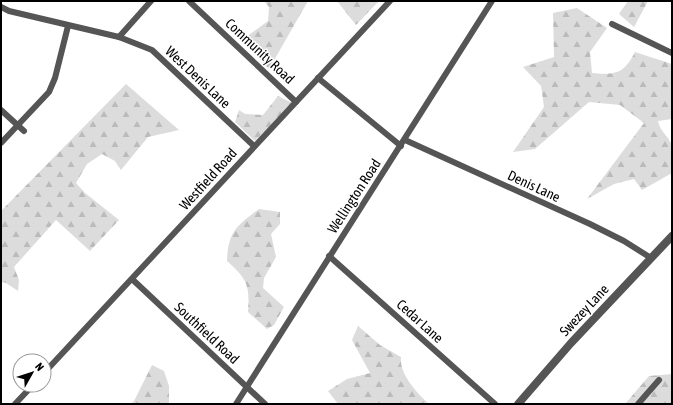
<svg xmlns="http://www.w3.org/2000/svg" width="673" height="405" font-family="'Asap Condensed',sans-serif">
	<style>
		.forest { fill: url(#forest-firs) }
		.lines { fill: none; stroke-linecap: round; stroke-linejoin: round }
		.minor { stroke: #555; stroke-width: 6 }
		.tertiary { stroke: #555; stroke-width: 8 }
		.labels { text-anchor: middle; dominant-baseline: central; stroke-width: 3; stroke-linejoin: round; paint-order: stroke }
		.street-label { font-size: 14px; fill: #000; stroke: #fff }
	</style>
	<defs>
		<pattern id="forest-firs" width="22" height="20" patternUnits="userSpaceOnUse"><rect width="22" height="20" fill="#dcdcdc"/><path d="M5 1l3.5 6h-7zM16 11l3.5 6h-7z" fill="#bbb"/></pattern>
	</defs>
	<rect width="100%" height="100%" fill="#fff"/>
	<!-- forest -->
	<g class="forest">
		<polygon points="264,1 308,1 269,69 242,40 268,21 269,7"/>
		<polygon points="337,1 379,1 356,25"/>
		<polygon points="628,1 648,1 634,27 619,14"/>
		<path d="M577,8L607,28L590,52L592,73C615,75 624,74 635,52L672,64V119L658,121C660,132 669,136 672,146C673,154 672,165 672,173L642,190L634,179L614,184L587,199L644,123L620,105L589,102L535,149L513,152L544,107L541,86L523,67L554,57L553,13Z"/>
		<polygon points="126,84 179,130 148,137 121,170 115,161 102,154 87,164 76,183 85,193 119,220 90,251 56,220 14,267 19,280 18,291 6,283 1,282 1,211"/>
		<polygon points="278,96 292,103 255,141 235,122 239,110 245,114 263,115"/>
		<path d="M259,209L280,212V224L271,234L276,257L264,278L263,288L284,307L274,325L267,329L248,312C250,285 247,279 227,261C228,231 237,226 259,209Z"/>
		<path d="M358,326L380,345L401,357C399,374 417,393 429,404H338L328,391L347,379L370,373L352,340Z"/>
		<polygon points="152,365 164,371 169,386 169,404 131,404 134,401"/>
		<polygon points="672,374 672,404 625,404 649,376"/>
	</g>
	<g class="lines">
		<!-- minor -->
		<g class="minor">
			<polyline points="189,1 296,102"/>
			<polyline points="1,7 9,11 119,37 152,50 254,146"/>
			<polyline points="612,24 672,53"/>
			<polyline points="119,37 151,1"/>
			<polyline points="318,78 401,146"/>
			<polyline points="1,110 24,131"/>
			<polyline points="405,140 590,224 624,241 651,258"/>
			<polyline points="1,143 49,92 55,78 68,26"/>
			<polyline points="329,256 495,404"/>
			<polyline points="132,279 265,404"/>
			<polyline points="44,373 390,1"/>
			<polyline points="15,404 33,385"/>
			<polyline points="236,404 492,1"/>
			<polyline points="638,404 659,380"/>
		</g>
		<!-- tertiary -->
		<polyline class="tertiary" points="518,404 571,343 672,236"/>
	</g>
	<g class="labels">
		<!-- street labels -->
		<g class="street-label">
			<text transform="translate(260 51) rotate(43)">Community Road</text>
			<text transform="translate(198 77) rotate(43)">West Denis Lane</text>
			<text transform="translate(208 179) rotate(-48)">Westfield Road</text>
			<text transform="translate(534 186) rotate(25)">Denis Lane</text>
			<text transform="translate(354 196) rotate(-57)">Wellington Road</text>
			<text transform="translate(584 310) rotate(-47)">Swezey Lane</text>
			<text transform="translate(420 321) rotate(42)">Cedar Lane</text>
			<text transform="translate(207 333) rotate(43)">Southfield Road</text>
		</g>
	</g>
	<!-- border -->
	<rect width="673" height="405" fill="none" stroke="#000000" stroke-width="4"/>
	<!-- north arrow -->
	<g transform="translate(32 373) rotate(51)"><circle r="19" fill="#ffffff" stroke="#999999"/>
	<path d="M0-3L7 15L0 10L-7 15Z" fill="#000000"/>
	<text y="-6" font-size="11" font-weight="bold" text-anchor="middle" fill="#000000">N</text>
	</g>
</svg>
